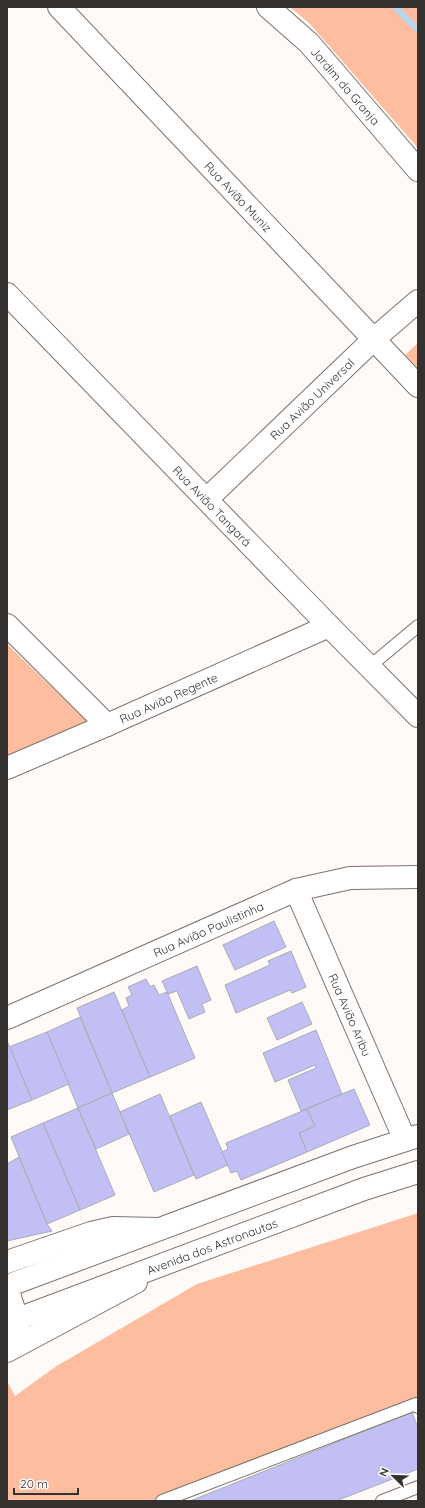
<svg xmlns="http://www.w3.org/2000/svg" width="425" height="1508" font-family="Quicksand,sans-serif">
	<style>
		.green { fill: #fdbd9e }
		.lines { fill: none; stroke-linecap: round; stroke-linejoin: round }
		.stream { stroke: #b7d8f2; stroke-width: 6 }
		.building { fill: #c1bff4; stroke: #ababb5 }
		.service-casing { stroke: #7d736e; stroke-width: 14 }
		.minor-casing { stroke: #7d736e; stroke-width: 24 }
		.secondary-casing { stroke: #7d736e; stroke-width: 24 }
		.service { stroke: #fff; stroke-width: 12 }
		.minor { stroke: #fff; stroke-width: 22 }
		.secondary { stroke: #fff; stroke-width: 22 }
		.labels { text-anchor: middle; dominant-baseline: central; stroke-width: 3; stroke-linejoin: round; paint-order: stroke }
		.street-label { font-size: 12px; fill: #35312f; stroke: #fff }
	</style>
	<rect width="100%" height="100%" fill="#fefaf7"/>
	<!-- green -->
	<g class="green">
		<polygon points="290,7 418,7 418,148 310,24"/>
		<polygon points="418,343 418,368 405,355"/>
		<polygon points="7,644 89,723 7,758"/>
		<polygon points="418,1213 418,1395 414,1399 153,1501 7,1501 7,1381 15,1396 55,1367 197,1284"/>
	</g>
	<g class="lines">
		<!-- stream -->
		<polyline class="stream" points="395,7 418,30"/>
	</g>
	<!-- building -->
	<g class="building">
		<polygon points="274,921 286,947 235,970 223,945"/>
		<polygon points="291,951 306,987 292,993 290,990 236,1013 225,985 270,965 268,961"/>
		<polygon points="197,966 211,1000 202,1004 205,1012 189,1019 177,991 168,994 162,981"/>
		<polygon points="146,979 150,987 154,985 159,995 167,992 195,1058 150,1077 122,1010 129,1006 126,998 132,995 128,987"/>
		<polygon points="114,992 150,1077 112,1093 77,1008"/>
		<polygon points="302,1002 312,1024 277,1040 267,1018"/>
		<polygon points="80,1017 112,1093 78,1108 47,1032"/>
		<polygon points="316,1030 342,1094 301,1111 288,1080 316,1068 315,1065 275,1082 263,1053"/>
		<polygon points="47,1032 69,1084 32,1100 9,1047"/>
		<polygon points="7,1041 32,1100 7,1110"/>
		<polygon points="354,1089 370,1125 307,1152 299,1133 315,1126 307,1109"/>
		<polygon points="112,1093 129,1134 96,1149 78,1108"/>
		<polygon points="160,1094 194,1175 154,1192 120,1112"/>
		<polygon points="201,1102 228,1165 196,1179 170,1116"/>
		<polygon points="78,1108 115,1195 80,1210 43,1123"/>
		<polygon points="307,1109 315,1126 299,1133 307,1152 241,1180 237,1171 231,1173 222,1152 228,1149 226,1143"/>
		<polygon points="43,1123 80,1210 47,1224 11,1137"/>
		<polygon points="19,1157 47,1224 52,1231 7,1241 7,1164"/>
		<polygon points="412,1412 418,1428 418,1469 336,1501 190,1501"/>
	</g>
	<g class="lines">
		<!-- service casing -->
		<g class="service-casing">
			<g id="service">
				<polyline points="369,667 418,626"/>
				<polyline points="162,1501 416,1404 418,1407"/>
				<polyline points="382,1501 418,1487"/>
			</g>
		</g>
		<!-- minor casing -->
		<g class="minor-casing">
			<g id="minor">
				<path id="s1" d="M59,7L418,386"/>
				<path id="s2" d="M268,7L309,43L418,170"/>
				<path id="s3" d="M7,294L329,626L418,716"/>
				<path id="s4" d="M207,499L374,339L418,301"/>
				<polyline points="7,625 107,725"/>
				<path id="s5" d="M7,768L107,725L329,626"/>
				<path id="s6" d="M296,890L405,1140"/>
				<path id="s7" d="M7,1018L296,890L350,878L418,877"/>
				<polyline points="7,1262 91,1233 113,1228 158,1229"/>
				<polyline points="7,1288 17,1319 18,1338"/>
				<polyline points="7,1351 136,1282"/>
			</g>
		</g>
		<!-- secondary casing -->
		<g class="secondary-casing">
			<g id="secondary">
				<polyline points="7,1286 353,1157 418,1136"/>
				<path id="s8" d="M7,1323L364,1189L418,1172"/>
			</g>
		</g>
		<!-- service -->
		<use href="#service" class="service"/>
		<!-- minor -->
		<use href="#minor" class="minor"/>
		<!-- secondary -->
		<use href="#secondary" class="secondary"/>
	</g>
	<g class="labels">
		<!-- street labels -->
		<g class="street-label">
			<text stroke="none"><textPath href="#s2" startOffset="111">Jardim da Granja</textPath></text>
			<text stroke="none"><textPath href="#s1" startOffset="261">Rua Avião Muniz</textPath></text>
			<text stroke="none"><textPath href="#s4" startOffset="145">Rua Avião Universal</textPath></text>
			<text stroke="none"><textPath href="#s3" startOffset="295">Rua Avião Tangará</textPath></text>
			<text stroke="none"><textPath href="#s5" startOffset="176">Rua Avião Regente</textPath></text>
			<text stroke="none"><textPath href="#s7" startOffset="220">Rua Avião Paulistinha</textPath></text>
			<text stroke="none"><textPath href="#s6" startOffset="136">Rua Avião Aribu</textPath></text>
			<text stroke="none"><textPath href="#s8" startOffset="219">Avenida dos Astronautas</textPath></text>
		</g>
	</g>
	<!-- border -->
	<rect width="425" height="1508" fill="none" stroke="#35312f" stroke-width="16"/>
	<!-- north arrow -->
	<g transform="translate(393 1476) rotate(293)" stroke="#ffffff" stroke-width="3" paint-order="stroke">
	<path d="M0-3L7 15L0 10L-7 15Z" fill="#35312f"/>
	<text y="-6" font-size="11" font-weight="bold" text-anchor="middle" fill="#35312f">N</text>
	</g>
	<!-- scale -->
	<path d="M14 1488v6h64v-6" fill="none" stroke="#35312f" stroke-width="2"/>
	<text x="20" y="1488" font-size="12" fill="#35312f" stroke="#ffffff" stroke-width="3" paint-order="stroke">20 m</text>
</svg>
